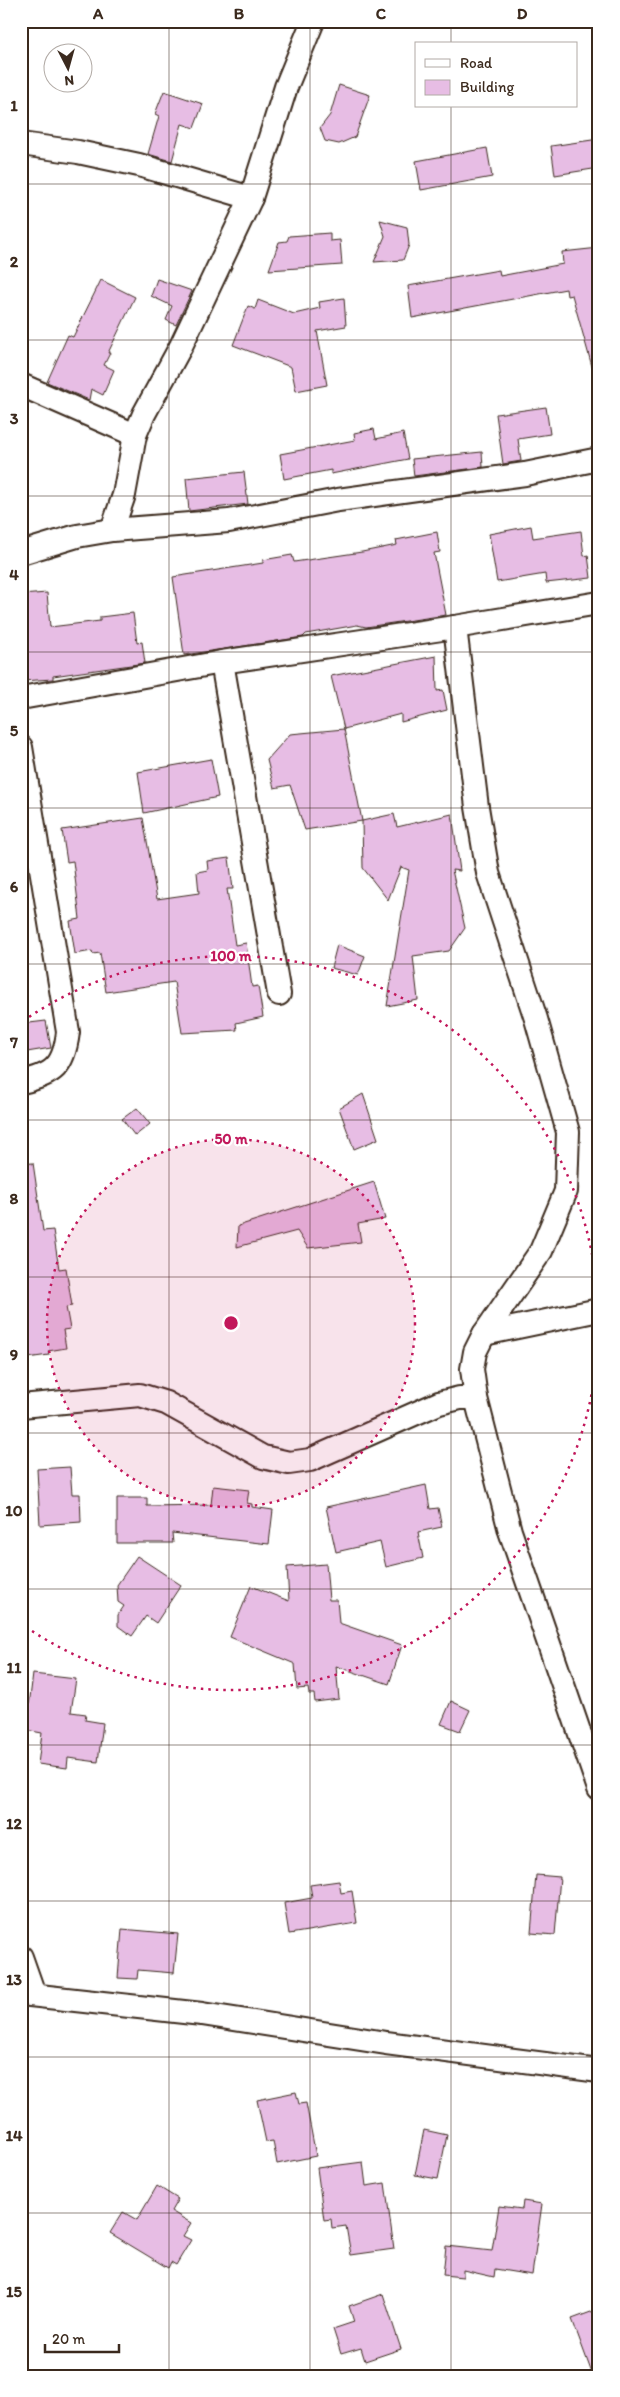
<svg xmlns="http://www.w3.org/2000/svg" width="620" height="2397" font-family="Itim,sans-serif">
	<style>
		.building { fill: #e7bde4; stroke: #3b2a1e }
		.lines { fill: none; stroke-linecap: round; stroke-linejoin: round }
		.street-casing { stroke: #3b2a1e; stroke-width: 26 }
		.street { stroke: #fff; stroke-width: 22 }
		.grid { fill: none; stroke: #3b2a1e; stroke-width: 1; stroke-opacity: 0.55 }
		.ring { fill: none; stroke: #c2185b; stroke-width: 2.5; stroke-dasharray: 2.5 5 }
		.centre { fill: #c2185b; stroke: #fff; stroke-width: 2.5 }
		.ring-label { font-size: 15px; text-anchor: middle; font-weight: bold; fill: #c2185b; stroke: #fff; stroke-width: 4.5; stroke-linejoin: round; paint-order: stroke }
		.neatline { fill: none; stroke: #3b2a1e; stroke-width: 2 }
		.grid-label { font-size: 16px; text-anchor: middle; font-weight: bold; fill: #3b2a1e }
	</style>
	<rect width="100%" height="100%" fill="#fff"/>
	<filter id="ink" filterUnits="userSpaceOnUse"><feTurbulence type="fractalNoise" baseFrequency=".02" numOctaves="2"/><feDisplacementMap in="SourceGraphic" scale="10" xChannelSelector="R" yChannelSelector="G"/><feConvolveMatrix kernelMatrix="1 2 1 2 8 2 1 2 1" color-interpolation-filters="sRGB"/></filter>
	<g filter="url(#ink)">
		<!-- building -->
		<g class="building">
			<polygon points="339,85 370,95 355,137 339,144 325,141 320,128 330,115"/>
			<polygon points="164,91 203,104 194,128 182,124 172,161 148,154 159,116 155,114"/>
			<polygon points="599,139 599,168 555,175 551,146"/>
			<polygon points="487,148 492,177 421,190 416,161"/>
			<polygon points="380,220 407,227 409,245 403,260 374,262 385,236"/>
			<polygon points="330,233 330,241 340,240 342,265 269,270 279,242 287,241 289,236"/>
			<polygon points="599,248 599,369 593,370 572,295 567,296 566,289 412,318 408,286 499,270 500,276 563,264 562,252"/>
			<polygon points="157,279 192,291 176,325 166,320 172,306 151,296"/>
			<polygon points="101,280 135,297 108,353 110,353 104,365 114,370 103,395 91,389 89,400 47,382 68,335 73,337"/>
			<polygon points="344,298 346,326 317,331 327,385 296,391 291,367 233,345 248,306 255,309 258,300 294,314 320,308 319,302"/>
			<polygon points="546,407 550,434 518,439 521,461 503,464 496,414"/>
			<polygon points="374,429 376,439 403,433 408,459 331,474 331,470 284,479 280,454 355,440 354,433"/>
			<polygon points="482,452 483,467 414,476 412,459"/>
			<polygon points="244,472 248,504 189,511 186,478"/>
			<polygon points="531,526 533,538 581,531 584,556 588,555 591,578 546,583 545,574 497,582 489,534"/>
			<polygon points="437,532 440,552 434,553 446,615 366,627 357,625 306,634 303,637 184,655 173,577 263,563 263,560 292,555 294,562 362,552 397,545 396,540"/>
			<polygon points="47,593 50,627 100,621 100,617 133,613 137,643 142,642 145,663 53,676 53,679 21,681 21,595"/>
			<polygon points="436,656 437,691 443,690 447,710 401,722 401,714 344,729 331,676"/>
			<polygon points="344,729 362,821 305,830 290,785 274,788 267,760 290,734"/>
			<polygon points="211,759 218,797 144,813 138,772"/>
			<polygon points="394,814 397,827 452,814 460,871 452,870 465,928 449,951 413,956 418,1000 387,1006 409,870 401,867 388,900 363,868 362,821"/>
			<polygon points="143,818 157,899 199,893 197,872 208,870 207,861 229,858 233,889 227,889 235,945 246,943 252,987 258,986 263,1017 236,1023 237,1030 182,1033 174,982 106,992 100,953 93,954 92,951 75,954 70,921 80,919 73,861 67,862 62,830"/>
			<polygon points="337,945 365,956 358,975 331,968"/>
			<polygon points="46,1021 51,1048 21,1053 21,1024"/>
			<polygon points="363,1094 378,1139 354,1149 339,1108"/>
			<polygon points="137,1108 150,1124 135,1136 122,1119"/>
			<polygon points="33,1163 43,1231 53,1230 59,1269 66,1268 72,1306 66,1307 70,1329 63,1330 66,1348 48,1351 49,1355 27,1358 26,1351 21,1352 21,1164"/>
			<polygon points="374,1182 385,1219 358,1224 361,1242 308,1248 297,1231 237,1247 238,1226"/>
			<polygon points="70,1467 72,1494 80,1494 81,1522 40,1525 37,1469"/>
			<polygon points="426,1485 430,1509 438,1508 442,1527 418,1532 423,1558 386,1567 380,1542 336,1552 326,1507"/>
			<polygon points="213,1486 249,1490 247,1503 252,1504 252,1507 273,1510 269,1544 172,1533 173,1543 117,1543 117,1498 147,1498 147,1506 211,1505"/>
			<polygon points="137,1556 181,1585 156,1623 146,1616 132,1636 118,1626 118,1615 124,1606 118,1602 117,1585"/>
			<polygon points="326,1564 329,1600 337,1600 339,1623 402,1645 389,1684 336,1666 339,1699 315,1702 314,1694 309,1694 308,1688 297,1689 295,1664 230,1637 251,1586 289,1601 287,1567"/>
			<polygon points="33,1674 76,1679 71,1712 86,1714 85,1720 103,1723 98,1762 68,1758 67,1768 38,1764 42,1733 26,1730"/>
			<polygon points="451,1701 470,1710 460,1731 441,1724"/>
			<polygon points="536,1875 560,1877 555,1935 531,1933"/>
			<polygon points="339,1881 341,1893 352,1891 357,1923 289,1934 284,1903 312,1898 310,1885"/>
			<polygon points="122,1929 178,1934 174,1973 138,1970 137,1979 118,1978"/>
			<polygon points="296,2092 299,2104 306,2103 316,2156 277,2164 273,2141 266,2142 257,2100"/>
			<polygon points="424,2130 447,2135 438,2179 415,2175"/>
			<polygon points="363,2162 366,2186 385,2183 394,2249 351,2255 346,2226 332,2228 331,2219 324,2220 317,2168"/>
			<polygon points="157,2186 178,2199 171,2211 191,2223 183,2236 191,2240 176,2265 171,2262 168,2268 110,2233 123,2212 137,2220"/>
			<polygon points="523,2201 542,2204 532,2275 495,2269 494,2277 463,2270 463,2277 443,2275 446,2246 492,2251 499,2206 522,2209"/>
			<polygon points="383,2294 401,2349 365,2361 361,2348 341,2354 333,2329 354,2322 349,2306"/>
			<polygon points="599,2309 599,2376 593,2376 572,2319"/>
		</g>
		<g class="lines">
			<!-- street casing -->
			<g class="street-casing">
				<g id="street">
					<polyline points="21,144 78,152 139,165 251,198"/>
					<polyline points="21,385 135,435"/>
					<polyline points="112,530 124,495 135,435 144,414 181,346 251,198 286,87 313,21"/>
					<polyline points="21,553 77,536 112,530 229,521 338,500 525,474 599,459"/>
					<polyline points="455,627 477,807 488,873 536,1019 568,1132 566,1191 541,1251 484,1334 475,1352 472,1369 476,1398 510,1531 599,1789"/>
					<polyline points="222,662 279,994"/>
					<polyline points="21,698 222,662 455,627 599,603"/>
					<path d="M21,747L68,1032C64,1066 54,1075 21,1082"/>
					<polyline points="484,1334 599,1310"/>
					<polyline points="21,1406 140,1395 166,1403 263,1457 289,1463 310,1460 439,1403 460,1398 476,1398"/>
					<polyline points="21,1957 34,1994"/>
					<polyline points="21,1994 202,2014 386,2043 599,2071"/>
				</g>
			</g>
			<!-- street -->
			<use href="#street" class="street"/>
		</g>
	</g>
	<!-- grid -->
	<path class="grid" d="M169,21V2376M310,21V2376M451,21V44M451,106V2376M21,184H599M21,340H599M21,496H599M21,652H599M21,808H599M21,964H599M21,1120H599M21,1277H599M21,1433H599M21,1589H599M21,1745H599M21,1901H599M21,2057H599M21,2213H599"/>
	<!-- distance rings -->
	<circle cx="231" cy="1323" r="184" fill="#c2185b" fill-opacity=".12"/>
	<g class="ring">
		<circle cx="231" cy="1323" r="184"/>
		<path d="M23 1021A367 367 0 1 1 23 1625"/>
	</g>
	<circle cx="231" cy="1323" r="8" class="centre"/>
	<g class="ring-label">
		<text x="231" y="961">100 m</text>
		<text x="231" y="1144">50 m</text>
	</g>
	<!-- margin -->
	<rect width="620" height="2397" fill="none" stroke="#fff" stroke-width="55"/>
	<!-- legend -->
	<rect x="415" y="42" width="162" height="65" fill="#ffffff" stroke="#b1aaa5"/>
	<rect x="425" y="59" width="25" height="8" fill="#ffffff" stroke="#b1aaa5"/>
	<text x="460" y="68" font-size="15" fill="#3b2a1e">Road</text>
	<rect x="425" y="80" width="25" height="15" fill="#e7bde4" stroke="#b1aaa5"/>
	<text x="460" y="92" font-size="15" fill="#3b2a1e">Building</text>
	<!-- north arrow -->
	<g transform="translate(68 68) rotate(174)"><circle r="24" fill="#ffffff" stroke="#b1aaa5"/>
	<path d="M0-4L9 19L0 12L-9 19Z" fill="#3b2a1e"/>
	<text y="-8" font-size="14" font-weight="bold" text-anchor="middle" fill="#3b2a1e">N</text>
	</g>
	<!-- scale -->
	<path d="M45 2344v8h74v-8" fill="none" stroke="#3b2a1e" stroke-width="2.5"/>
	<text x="52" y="2344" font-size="15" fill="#3b2a1e" stroke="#ffffff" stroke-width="4" paint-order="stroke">20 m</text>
	<rect x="28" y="28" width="564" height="2342" class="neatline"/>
	<g class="grid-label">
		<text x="98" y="19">A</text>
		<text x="239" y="19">B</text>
		<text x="381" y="19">C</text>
		<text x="522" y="19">D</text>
		<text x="14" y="111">1</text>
		<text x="14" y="267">2</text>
		<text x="14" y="424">3</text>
		<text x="14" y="580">4</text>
		<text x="14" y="736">5</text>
		<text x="14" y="892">6</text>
		<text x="14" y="1048">7</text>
		<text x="14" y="1204">8</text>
		<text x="14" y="1360">9</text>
		<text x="14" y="1516">10</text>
		<text x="14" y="1673">11</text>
		<text x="14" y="1829">12</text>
		<text x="14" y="1985">13</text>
		<text x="14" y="2141">14</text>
		<text x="14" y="2297">15</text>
	</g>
</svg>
